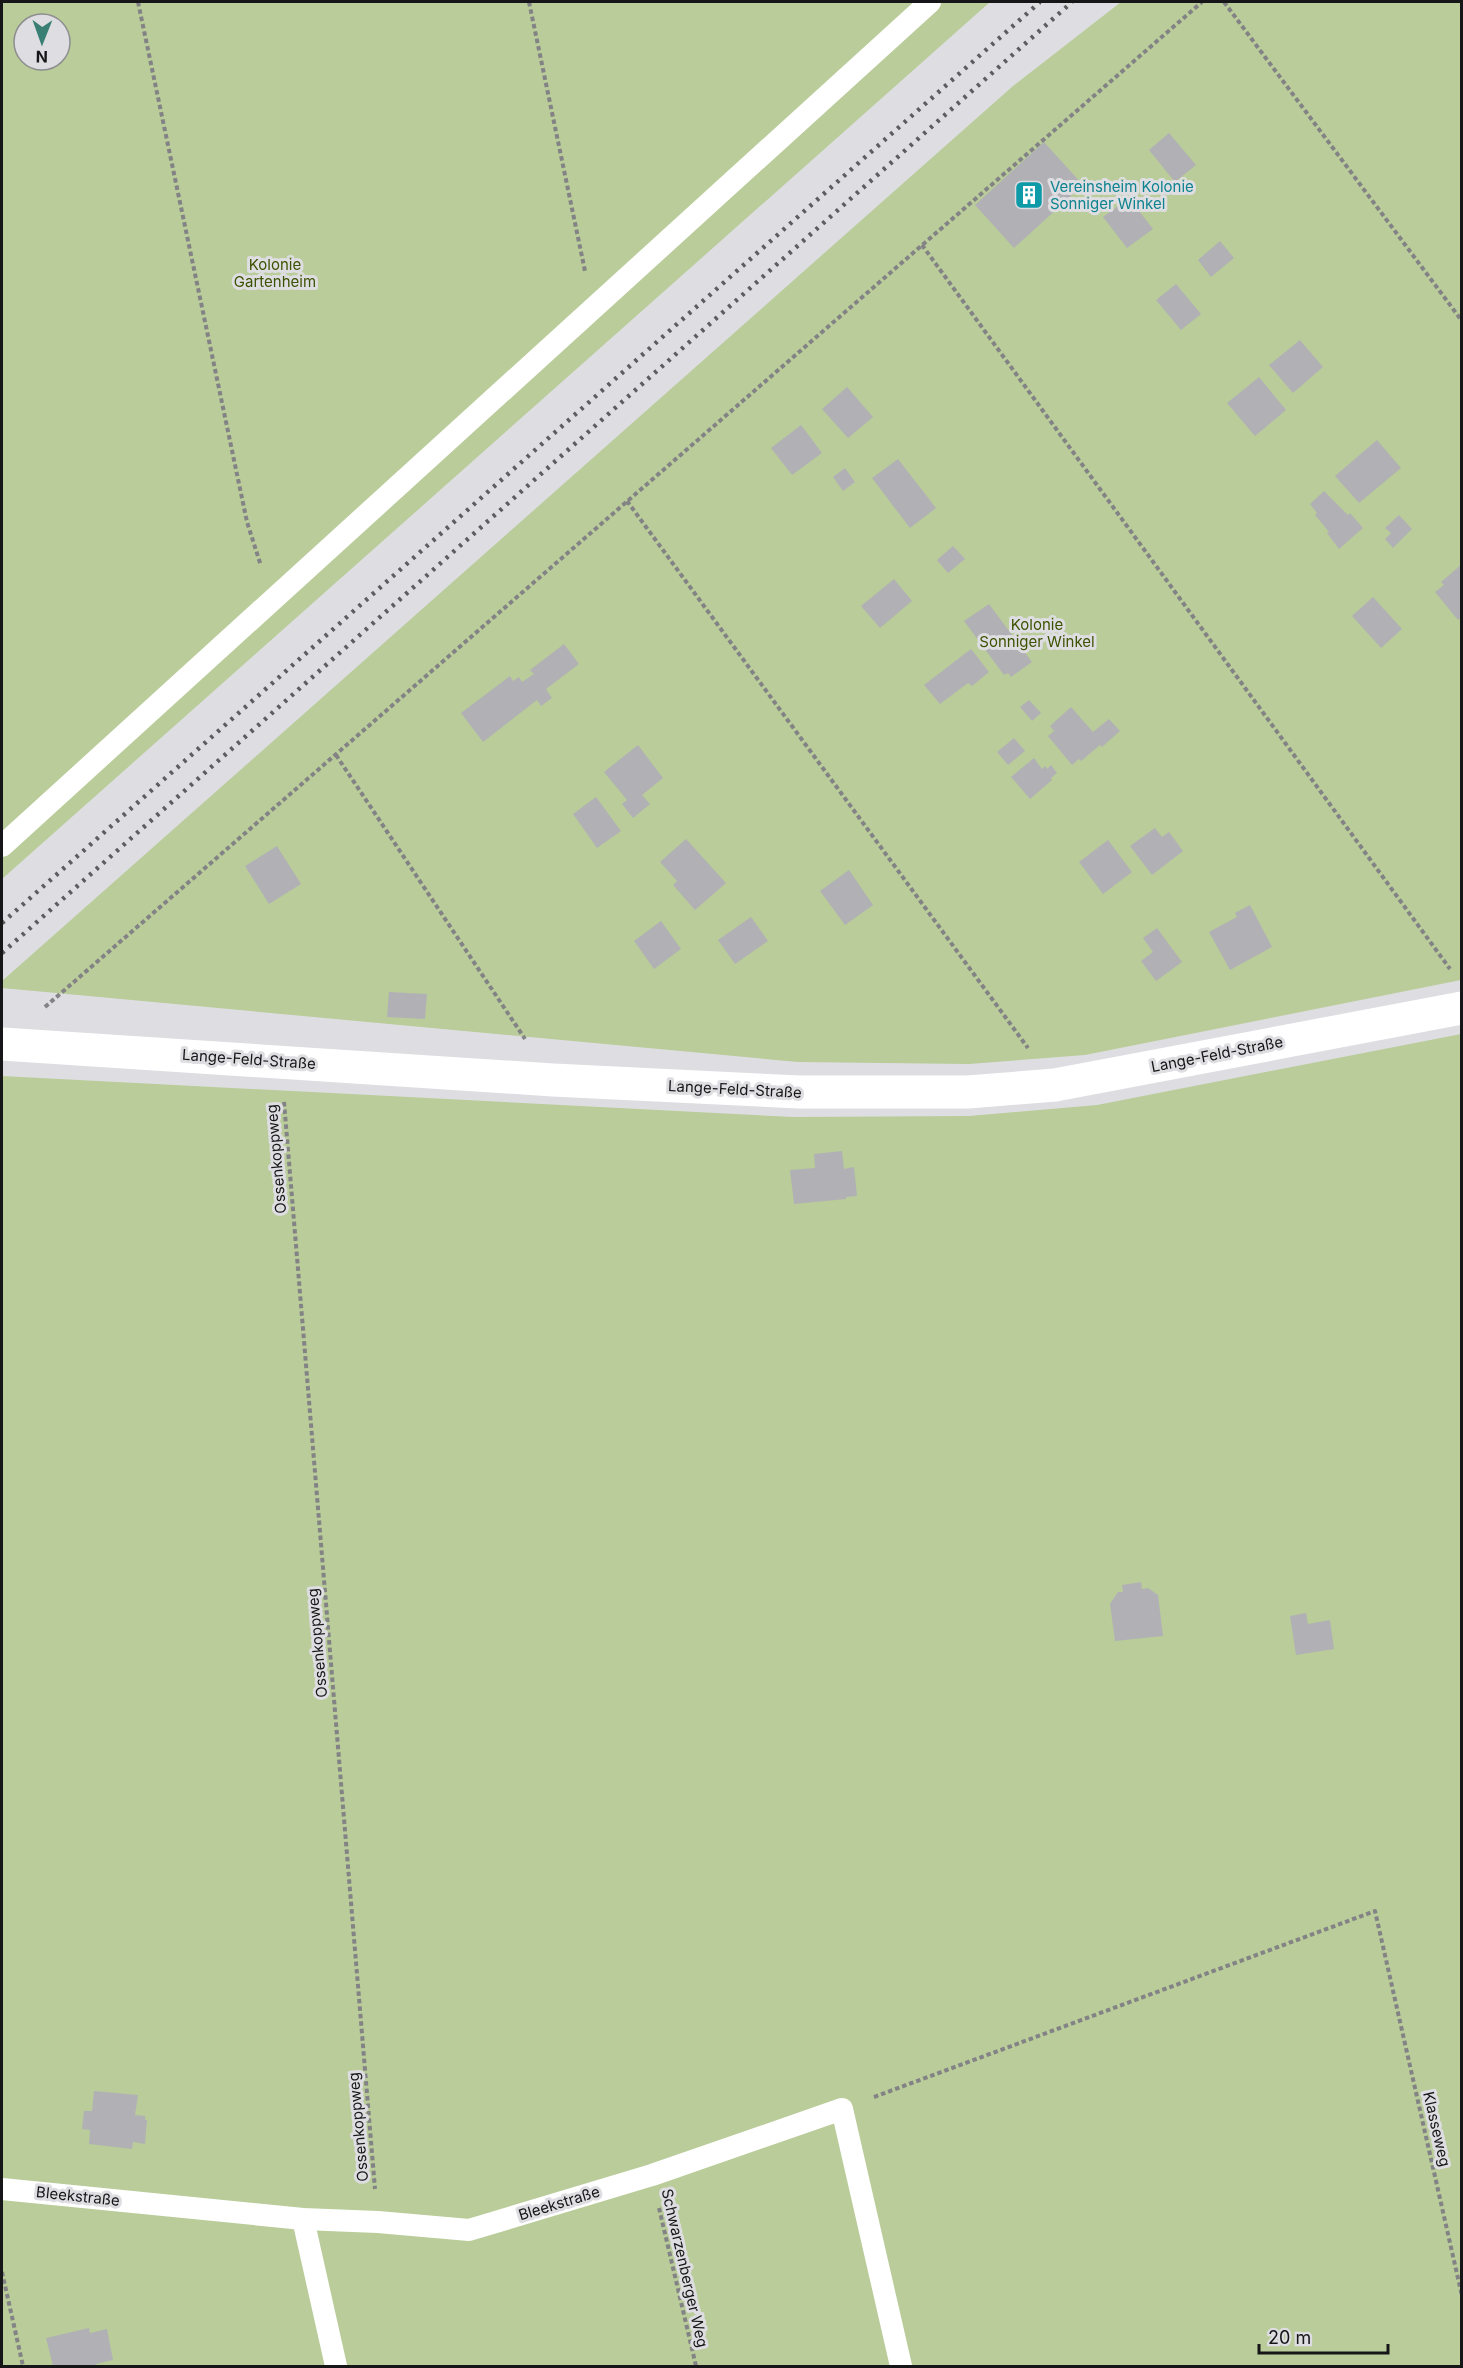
<svg xmlns="http://www.w3.org/2000/svg" width="1463" height="2368" font-family="Inter,sans-serif">
	<style>
		.green { fill: #b9cc99; fill-rule: evenodd }
		.building { fill: #b1b1b5 }
		.lines { fill: none; stroke-linecap: round; stroke-linejoin: round }
		.path { stroke: #838386; stroke-width: 4; stroke-dasharray: 4.5 3; stroke-linecap: butt }
		.service { stroke: #fff; stroke-width: 22 }
		.tertiary { stroke: #fff; stroke-width: 33 }
		.rail { stroke: #5d5d60; stroke-width: 4.5; stroke-dasharray: 3 6; stroke-linecap: butt }
		.labels { text-anchor: middle; dominant-baseline: central; stroke-width: 6; stroke-linejoin: round; paint-order: stroke }
		.culture-label { font-size: 15px; fill: #0d838f; stroke: #dedee2; text-anchor: start }
		.park-label { font-size: 15px; fill: #3d5200; stroke: #dedee2 }
		.street-label { font-size: 15px; fill: #161618; stroke: #dedee2 }
	</style>
	<rect width="100%" height="100%" fill="#dedee2"/>
	<!-- green -->
	<g class="green">
		<path d="M2,2H990L2,879ZM24,24H60V60H24Z"/>
		<polygon points="1121,2 1461,2 1461,980 1085,1055 969,1064 798,1062 2,988 2,981 1013,86"/>
		<polygon points="1461,1034 1461,2366 2,2366 2,1076 793,1117 969,1116 1097,1105"/>
	</g>
	<!-- building -->
	<g class="building">
		<polygon points="1169,133 1196,165 1175,182 1149,150"/>
		<polygon points="1044,142 1083,185 1014,248 975,205"/>
		<polygon points="1129,198 1153,229 1127,248 1103,217"/>
		<polygon points="1220,241 1234,258 1211,277 1198,260"/>
		<polygon points="1176,284 1201,314 1181,330 1156,300"/>
		<polygon points="1300,340 1323,367 1293,393 1269,365"/>
		<polygon points="1259,377 1286,410 1255,436 1227,403"/>
		<polygon points="847,387 873,417 848,438 822,409"/>
		<polygon points="801,425 822,453 792,475 771,448"/>
		<polygon points="1377,440 1401,468 1359,503 1335,476"/>
		<polygon points="898,459 936,508 910,528 872,478"/>
		<polygon points="845,468 855,482 843,491 833,477"/>
		<polygon points="1324,491 1348,515 1350,513 1363,528 1339,549 1327,533 1329,532 1315,515 1317,513 1310,504"/>
		<polygon points="1399,515 1412,529 1393,548 1385,539 1391,533 1385,528"/>
		<polygon points="953,546 965,559 948,573 937,560"/>
		<polygon points="1462,564 1462,617 1458,620 1435,592 1444,585 1441,582"/>
		<polygon points="894,579 912,601 880,628 861,606"/>
		<polygon points="1373,597 1402,629 1381,648 1352,616"/>
		<polygon points="989,604 1032,662 1011,677 1008,673 1004,675 964,621"/>
		<polygon points="564,644 579,664 546,689 552,698 541,706 537,700 483,742 461,713 510,676 513,681 519,677 522,682 534,674 530,670"/>
		<polygon points="971,649 989,672 972,686 968,683 940,704 924,685"/>
		<polygon points="1029,700 1041,713 1032,721 1020,707"/>
		<polygon points="1071,707 1093,732 1109,719 1120,731 1102,747 1100,745 1081,761 1079,759 1072,765 1048,736 1054,731 1050,726"/>
		<polygon points="1014,738 1025,751 1008,765 997,752"/>
		<polygon points="638,745 663,778 642,795 650,804 633,818 622,804 627,800 604,772"/>
		<polygon points="1034,758 1042,769 1045,766 1047,769 1051,765 1057,773 1051,778 1052,780 1030,799 1011,777"/>
		<polygon points="596,797 621,831 597,848 573,814"/>
		<polygon points="1155,828 1162,837 1169,832 1183,851 1152,875 1130,846"/>
		<polygon points="686,839 726,883 695,910 673,885 677,881 660,862"/>
		<polygon points="1108,840 1132,872 1103,894 1079,862"/>
		<polygon points="277,846 301,884 269,904 245,866"/>
		<polygon points="849,870 873,905 845,925 820,891"/>
		<polygon points="1250,905 1272,947 1230,970 1209,932 1237,917 1235,913"/>
		<polygon points="751,917 768,941 735,964 718,940"/>
		<polygon points="661,921 681,949 654,969 634,941"/>
		<polygon points="1157,928 1182,962 1156,981 1141,961 1153,952 1143,938"/>
		<polygon points="389,992 427,994 425,1019 387,1017"/>
		<polygon points="842,1151 844,1169 854,1167 857,1196 846,1197 846,1199 794,1204 790,1170 815,1168 814,1154"/>
		<polygon points="1141,1582 1142,1589 1148,1588 1158,1595 1163,1636 1115,1641 1110,1604 1118,1592 1123,1592 1122,1585"/>
		<polygon points="1306,1613 1308,1624 1330,1620 1334,1649 1296,1655 1290,1616"/>
		<polygon points="94,2091 138,2095 135,2115 145,2116 145,2120 147,2120 145,2144 133,2142 132,2149 89,2144 90,2130 82,2129 84,2111 92,2111"/>
		<polygon points="89,2328 90,2333 107,2329 113,2360 96,2364 97,2366 53,2366 46,2338"/>
	</g>
	<g class="lines">
		<!-- path -->
		<g class="path">
			<polyline points="138,2 247,522 261,566"/>
			<polyline points="529,2 585,271"/>
			<polyline points="1224,2 1462,321"/>
			<polyline points="922,245 1450,969"/>
			<polyline points="627,501 1028,1048"/>
			<polyline points="336,755 525,1039"/>
			<polyline points="45,1007 1202,2"/>
			<polyline points="284,1102 375,2189"/>
			<polyline points="874,2097 1375,1911 1462,2296"/>
			<polyline points="659,2208 696,2366"/>
			<polyline points="2,2272 23,2366"/>
		</g>
		<!-- service -->
		<g class="service">
			<polyline points="2,846 930,2"/>
			<polyline points="2,2189 303,2219 378,2222 469,2230 652,2175 842,2109 901,2366"/>
			<polyline points="303,2219 336,2366"/>
		</g>
		<!-- tertiary -->
		<polyline class="tertiary" points="2,1044 553,1080 800,1092 968,1092 1055,1085 1462,1008"/>
		<!-- rail -->
		<g class="rail">
			<polyline points="2,923 1040,2"/>
			<polyline points="2,953 1072,2"/>
		</g>
	</g>
	<!-- icons -->
	<defs>
		<g id="building-square" transform="scale(1.5)"><rect x="-9" y="-9" width="18" height="18" rx="4" fill="#0f9aa8" stroke="#dedee2"/><path d="M-4-6H4V6H1V3H-1V6H-4ZM-2.5-4.3h1.7v1.8h-1.7ZM.8-4.3h1.7v1.8H.8ZM-2.5-1h1.7V.8h-1.7ZM.8-1h1.7V.8H.8Z" fill="#fff"/></g>
	</defs>
	<g fill-rule="evenodd">
		<use href="#building-square" x="1029" y="195"/>
	</g>
	<g class="labels">
		<!-- culture labels -->
		<g class="culture-label">
			<text x="1050" y="186">Vereinsheim Kolonie<tspan x="1050" dy="17">Sonniger Winkel</tspan></text>
		</g>
		<!-- park labels -->
		<g class="park-label">
			<text x="275" y="264">Kolonie<tspan x="275" dy="17">Gartenheim</tspan></text>
			<text x="1037" y="624">Kolonie<tspan x="1037" dy="17">Sonniger Winkel</tspan></text>
		</g>
		<!-- street labels -->
		<g class="street-label">
			<text transform="translate(1217 1054) rotate(-11)">Lange-Feld-Straße</text>
			<text transform="translate(249 1059) rotate(4)">Lange-Feld-Straße</text>
			<text transform="translate(735 1089) rotate(3)">Lange-Feld-Straße</text>
			<text transform="translate(276 1159) rotate(-95)">Ossenkoppweg</text>
			<text transform="translate(317 1643) rotate(-95)">Ossenkoppweg</text>
			<text transform="translate(358 2127) rotate(-95)">Ossenkoppweg</text>
			<text transform="translate(1437 2129) rotate(77)">Klasseweg</text>
			<text transform="translate(78 2196) rotate(6)">Bleekstraße</text>
			<text transform="translate(559 2203) rotate(-17)">Bleekstraße</text>
			<text transform="translate(685 2268) rotate(77)">Schwarzenberger Weg</text>
		</g>
	</g>
	<!-- border -->
	<rect width="1463" height="2368" fill="none" stroke="#161618" stroke-width="6"/>
	<!-- north arrow -->
	<g transform="translate(42 42) rotate(181)"><circle r="28" fill="#dedee2" stroke="#8e8e91" stroke-width="1.5"/>
	<path d="M0-4.5L10 22L0 15L-10 22Z" fill="#3a7f74"/>
	<text y="-9" font-size="16" font-weight="bold" text-anchor="middle" fill="#161618">N</text>
	</g>
	<!-- scale -->
	<path d="M1259 2344v9h129v-9" fill="none" stroke="#161618" stroke-width="3"/>
	<text x="1268" y="2344" font-size="18" fill="#161618" stroke="#dedee2" stroke-width="4.5" paint-order="stroke">20 m</text>
</svg>
